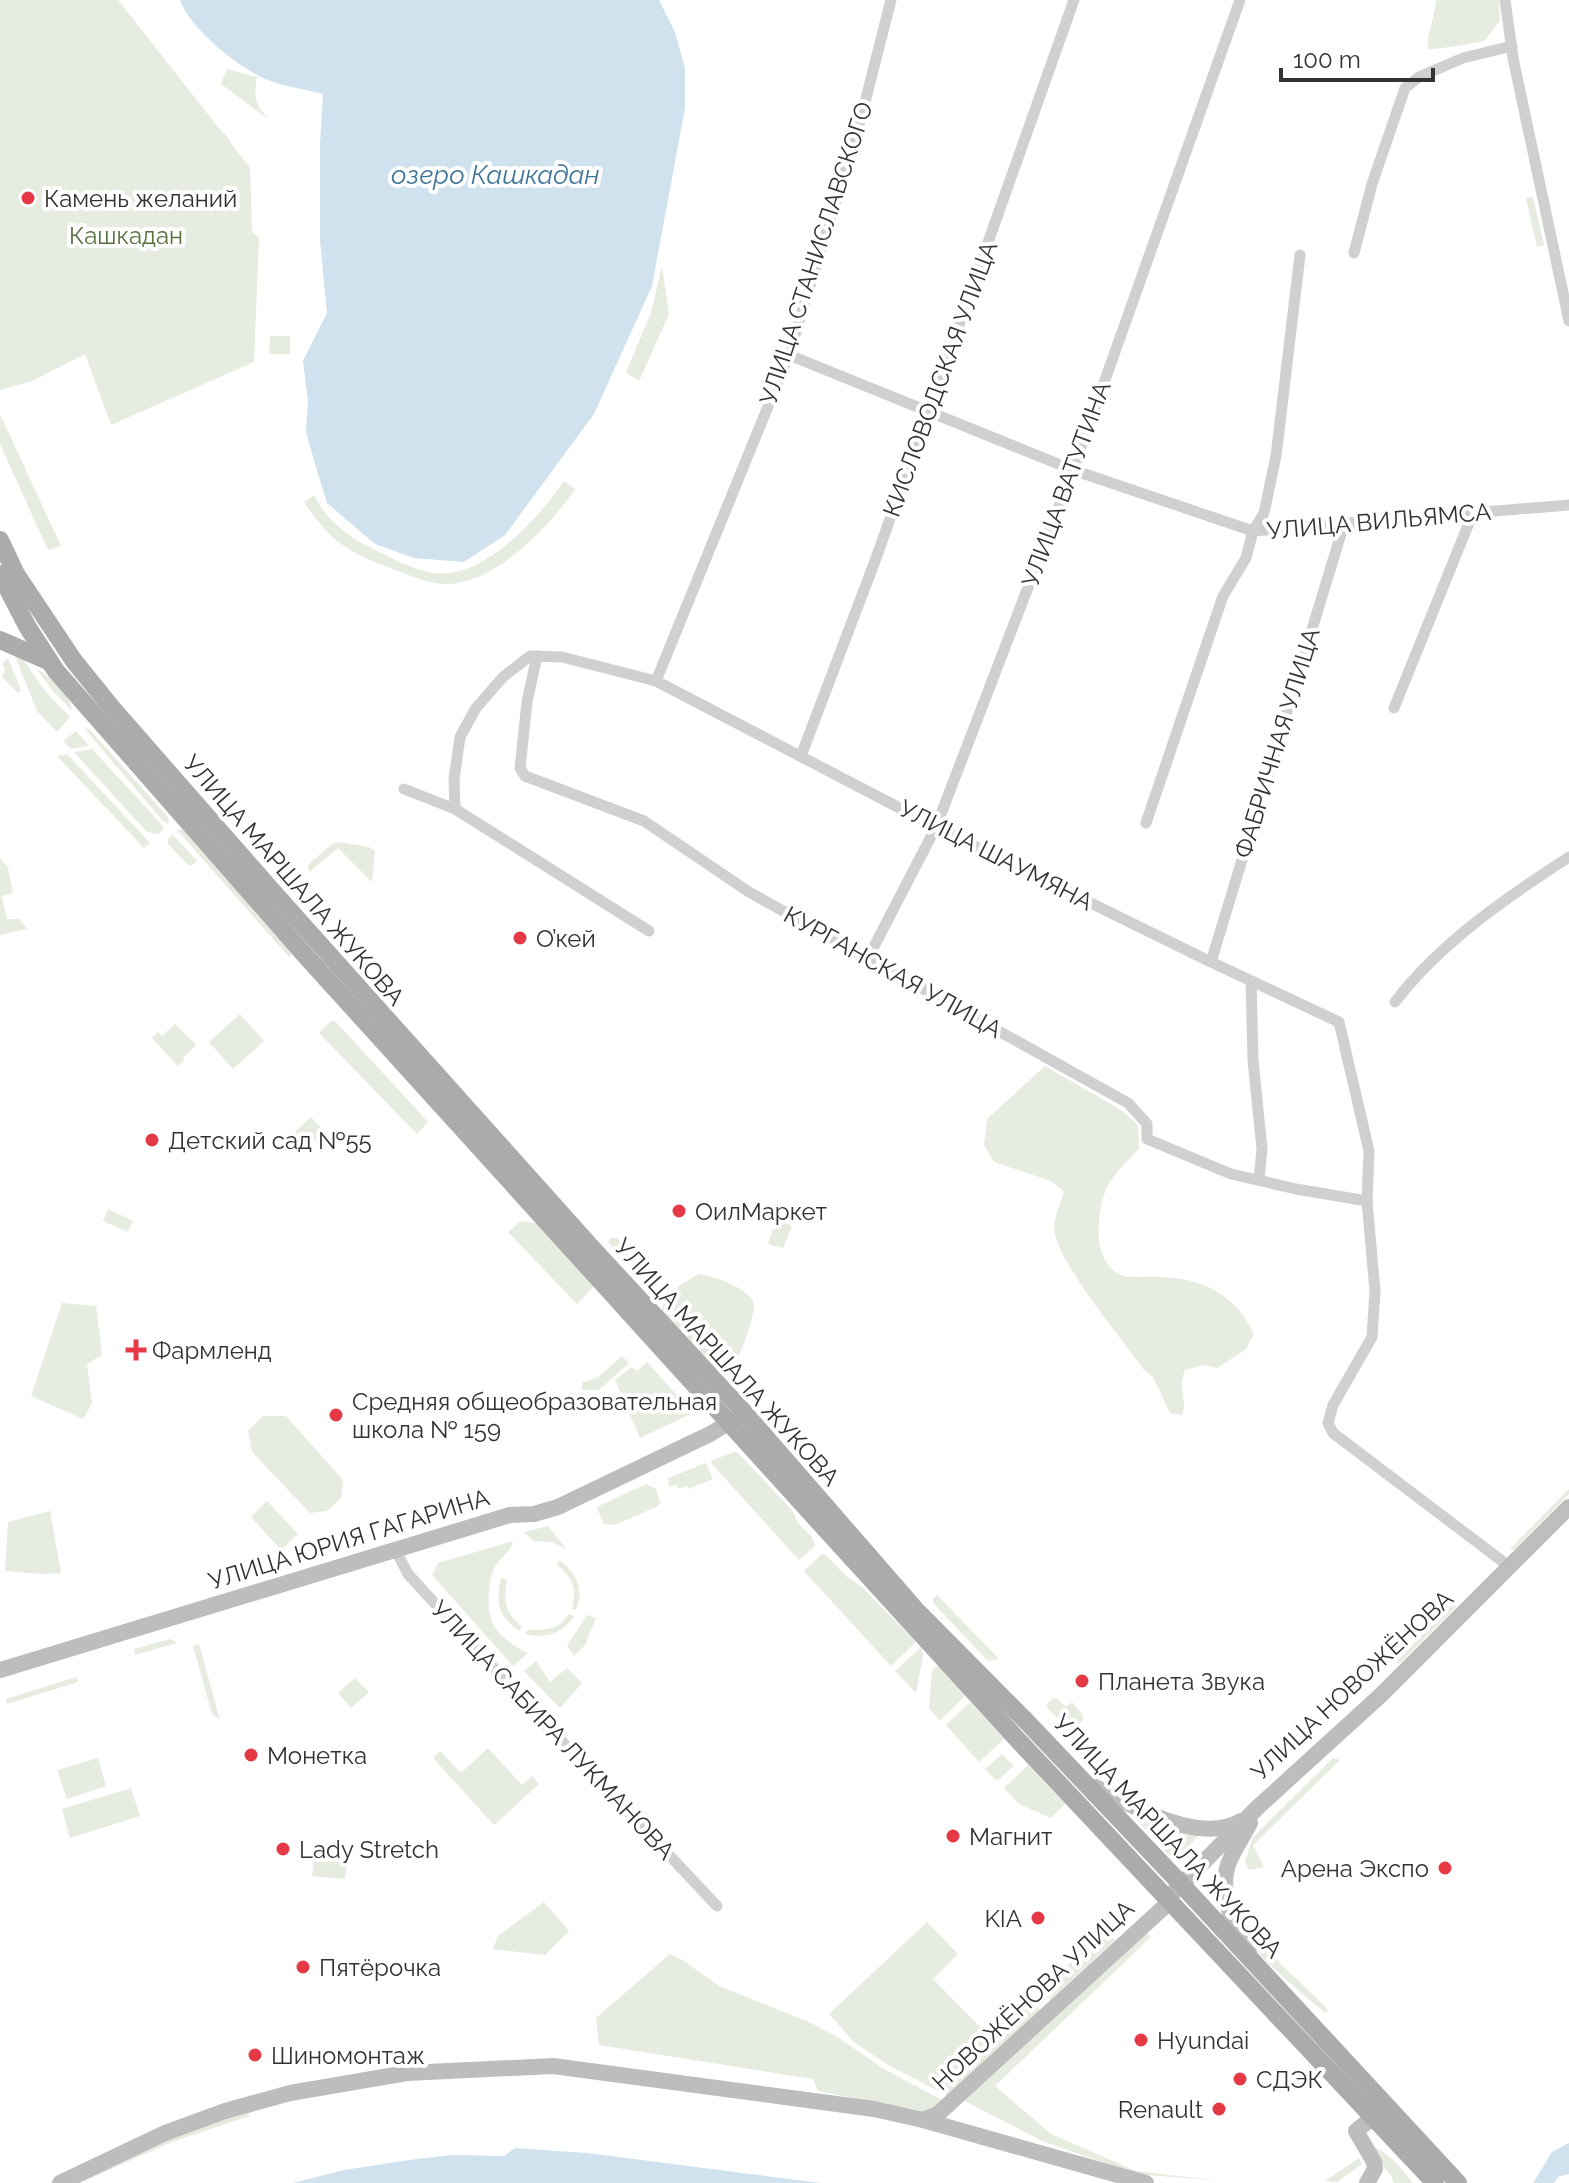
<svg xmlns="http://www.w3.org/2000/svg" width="1569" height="2183" font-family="Raleway,sans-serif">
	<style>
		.green { fill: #e6ecdf }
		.water { fill: #cfe2ee }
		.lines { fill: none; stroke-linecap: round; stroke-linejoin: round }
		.street { stroke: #d0d0d0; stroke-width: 11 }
		.secondary { stroke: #bdbdbd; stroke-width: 16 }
		.primary { stroke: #ababab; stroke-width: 18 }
		.poi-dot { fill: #e63946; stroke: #fff; stroke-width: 3 }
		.labels { text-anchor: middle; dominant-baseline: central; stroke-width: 8; stroke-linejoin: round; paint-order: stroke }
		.poi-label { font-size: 24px; fill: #333; stroke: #fff; text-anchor: start }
		.park-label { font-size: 24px; fill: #56703f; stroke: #fff }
		.street-label { font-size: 24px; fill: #333; stroke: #fff }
		.water-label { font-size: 26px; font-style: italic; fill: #3f7597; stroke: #fff }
	</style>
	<rect width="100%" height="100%" fill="#fff"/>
	<!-- green -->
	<g class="green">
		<polygon points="0,0 118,0 218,127 231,141 230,142 250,168 252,232 259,238 254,362 111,425 85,354 32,381 0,390"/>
		<path d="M1436,0H1499L1500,21L1484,41C1476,43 1435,50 1428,49C1426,36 1435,16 1436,0Z"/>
		<path d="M227,69L257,77C253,97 256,107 271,121L221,84Z"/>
		<polygon points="1533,197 1544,245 1537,247 1526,198"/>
		<polygon points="662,266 669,314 639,381 626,372 651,313"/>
		<polygon points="270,336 290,336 290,354 269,354"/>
		<polygon points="0,414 61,546 50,550 47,548 0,444"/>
		<path d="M564,481L575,489C550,526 495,584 447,584C427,584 407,574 388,567C346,552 329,539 304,502L314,495C328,523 349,537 377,551C394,559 415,570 434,573C483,580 539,518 564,481Z"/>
		<polygon points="14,653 24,660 44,690 70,717 57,732 37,711"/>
		<polygon points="8,658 21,690 18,693 2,677 5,669 2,664"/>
		<path d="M36,668C50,677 70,693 72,711L52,690Z"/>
		<polygon points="84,728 90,730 168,817 169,824 163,821"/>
		<polygon points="76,731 89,746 71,749 63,741"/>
		<polygon points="92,749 161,824 164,829 158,834 147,832 74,752"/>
		<polygon points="67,754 150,843 144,848 57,756"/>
		<polygon points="182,829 291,953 290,958 177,830"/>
		<polygon points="173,835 197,861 191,866 187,864 168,844 168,839"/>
		<polygon points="338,842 369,847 375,851 372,882 338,848 309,872 308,865 332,844"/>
		<polygon points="0,858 8,868 13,893 2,896 7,919 19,919 27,929 0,935"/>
		<polygon points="240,1014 264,1041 233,1069 209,1042"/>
		<polygon points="331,1021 336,1022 428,1122 417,1134 319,1033"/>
		<polygon points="175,1024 196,1045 183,1058 184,1060 178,1066 152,1038 158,1032 162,1036"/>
		<path d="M1045,1066L1121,1110L1138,1125L1139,1148C1129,1160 1114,1173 1107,1187C1097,1210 1091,1257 1117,1273C1129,1280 1147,1276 1160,1277C1203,1278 1236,1295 1254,1334L1246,1349L1217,1368L1204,1365L1185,1370C1177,1391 1188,1398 1182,1415L1170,1413L1153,1377L1144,1370C1121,1337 1064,1271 1055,1234C1052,1221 1060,1205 1064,1192L1051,1181L994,1162L984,1145L987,1119Z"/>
		<polygon points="311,1117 329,1136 319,1145 311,1137 304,1143 294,1133"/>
		<polygon points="108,1209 133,1221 128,1232 103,1221"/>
		<polygon points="777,1218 792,1226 783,1248 768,1244"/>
		<polygon points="521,1221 539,1224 595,1285 577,1304 508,1232"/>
		<polygon points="610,1238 617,1238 654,1277 652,1279 644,1280 608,1242"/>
		<path d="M699,1274C712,1275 750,1289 754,1303C756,1311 741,1355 735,1363C729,1370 719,1369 711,1369L661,1316C661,1296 683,1282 699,1274Z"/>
		<polygon points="62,1303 96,1306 102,1355 87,1364 92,1403 83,1419 31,1396"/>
		<polygon points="622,1356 629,1363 599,1390 582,1390 582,1383 598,1377"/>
		<polygon points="647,1362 693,1413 640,1438 615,1380 632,1367 637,1371"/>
		<polygon points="263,1416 286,1416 343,1480 341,1498 327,1511 310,1513 252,1452 248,1431"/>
		<polygon points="736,1451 792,1510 798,1523 812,1537 815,1546 799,1560 712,1464 711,1461"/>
		<polygon points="706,1463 713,1479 689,1489 687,1486 679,1489 676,1485 669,1487 668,1478"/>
		<polygon points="646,1484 656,1489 660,1503 658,1506 615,1525 604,1524 597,1508 599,1506"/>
		<polygon points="1569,1489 1569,1494 1514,1550 1510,1549"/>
		<polygon points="267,1501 298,1534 281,1550 251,1517"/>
		<polygon points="50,1511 61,1573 41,1574 5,1571 8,1522"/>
		<polygon points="548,1526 567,1550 552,1542 534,1541 524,1532"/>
		<path d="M513,1541C510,1554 497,1559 493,1571C488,1585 486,1613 494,1626C500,1637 518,1649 528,1653L513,1666L432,1575L438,1563Z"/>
		<polygon points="822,1554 826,1555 846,1576 862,1587 916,1642 891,1666 804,1571"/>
		<path d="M559,1560C576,1572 585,1589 576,1610L572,1609C577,1589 573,1578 557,1565Z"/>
		<path d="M501,1578L507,1580C503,1602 505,1612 522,1627L519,1631C497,1615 496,1603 501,1578Z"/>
		<polygon points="937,1595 999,1659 988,1661 934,1604 933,1599"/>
		<polygon points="1456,1601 1456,1607 1399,1664 1396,1661"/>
		<path d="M569,1614L574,1616C562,1634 545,1639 525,1634L527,1630C545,1630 558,1631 569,1614Z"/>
		<polygon points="587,1615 596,1618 585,1645 574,1656 567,1646"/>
		<polygon points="170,1639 177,1643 135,1655 134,1649"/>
		<polygon points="199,1644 220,1720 212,1714 193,1646"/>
		<polygon points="921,1647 923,1656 916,1693 895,1671"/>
		<polygon points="536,1661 550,1682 567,1668 582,1683 560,1708 524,1671"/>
		<polygon points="939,1666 965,1696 940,1721 929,1708 932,1672 933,1668"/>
		<polygon points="76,1677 78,1682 7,1704 6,1699"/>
		<polygon points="355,1678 369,1692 351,1708 338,1693"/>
		<polygon points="1053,1698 1059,1700 1066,1707 1072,1702 1083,1715 1083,1720 1070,1732 1046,1706"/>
		<polygon points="970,1702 1004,1739 979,1762 946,1725"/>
		<polygon points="488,1748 522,1785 532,1776 539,1784 494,1825 433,1758 440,1751 461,1773"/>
		<polygon points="1002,1754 1014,1766 997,1781 985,1769"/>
		<polygon points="98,1758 106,1786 67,1799 57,1770"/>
		<polygon points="1333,1758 1340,1760 1253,1845 1264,1867 1249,1870 1245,1862 1253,1837"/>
		<polygon points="1028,1765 1065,1804 1051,1818 1019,1804 1004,1788"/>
		<polygon points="131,1788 140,1816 70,1838 62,1809"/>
		<polygon points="1130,1812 1203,1831 1174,1861"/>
		<polygon points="315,1848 348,1851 345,1879 312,1876"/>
		<path d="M1235,1865C1234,1879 1232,1894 1238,1908C1251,1942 1302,1982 1328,2010L1325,2013C1298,1989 1241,1947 1231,1912C1228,1899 1230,1881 1230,1867Z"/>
		<polygon points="544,1902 569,1931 545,1955 493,1949 498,1936"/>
		<polygon points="927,1922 958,1954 933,1979 988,2035 1029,1998 1040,2010 950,2097 888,2065 854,2042 829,2014"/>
		<polygon points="1106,1930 1115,1940 1050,2000 1041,1990"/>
		<polygon points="1143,1930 1151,1937 995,2086 1051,2134 1136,2171 1221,2181 1136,2174 1042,2141 961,2099"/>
		<polygon points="670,1954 684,1961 719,1986 809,2022 839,2038 882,2068 944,2101 932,2111 924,2112 818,2091 813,2079 599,2045 596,2018"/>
		<polygon points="248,2111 249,2116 172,2142 80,2183 69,2183 158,2142"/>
		<path d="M1368,2146C1387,2148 1401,2169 1413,2183H1393L1392,2177Z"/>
		<polygon points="1359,2158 1362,2164 1337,2182 1325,2181"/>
	</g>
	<!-- water -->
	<g class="water">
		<path d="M180,0H659L675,32L685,68V108L652,286L594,414L505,535L464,562L414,558L375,544L327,503L316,467L306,432L308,401L303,361L327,313L320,240V144L323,94C305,89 285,87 268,80C240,69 189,28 180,0Z"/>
		<polygon points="1569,2143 1569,2174 1558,2177 1554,2183 1533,2183 1552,2152"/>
		<polygon points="515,2148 587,2153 821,2183 293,2183 344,2170 409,2160 451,2155 504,2156"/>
	</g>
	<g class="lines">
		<!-- street -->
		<g class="street">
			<polyline points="1505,0 1513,58 1569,321"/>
			<polyline points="1354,253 1372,184 1405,88 1419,77 1463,58 1512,46"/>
			<polyline points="789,355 1073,470 1253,531 1569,505"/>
			<polyline points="537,656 527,702 520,768 525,776 644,821 749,892 1128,1103 1147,1124 1147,1139 1231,1174 1296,1189 1367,1201"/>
			<polyline points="656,681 789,355 861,118 891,0"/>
			<polyline points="1394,708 1473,513"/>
			<polyline points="801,756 875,561 1074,0"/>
			<polyline points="404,789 455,809 649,931"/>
			<polyline points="455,809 454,779 460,737 476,708 503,677 530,656 562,657 656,681 936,827 1211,962 1339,1022 1369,1151 1367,1201 1375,1291 1372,1337 1333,1405 1328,1423 1333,1433 1510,1567"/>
			<polyline points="1146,823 1223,596 1246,558 1253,531 1264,513 1276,456 1300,255"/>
			<polyline points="868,958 936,827 1073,470 1240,0"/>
			<polyline points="1211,962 1344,524"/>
			<polyline points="1251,981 1253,1060 1262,1149 1259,1180"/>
			<path d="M1395,1002C1440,943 1507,897 1569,857"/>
			<polyline points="395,1549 408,1574 521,1698 717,1906"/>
		</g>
		<!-- secondary -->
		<g class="secondary">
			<polyline points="0,1670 510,1515 534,1514 558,1507 710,1434 740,1416"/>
			<path d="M1088,1783C1128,1804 1198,1846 1241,1821"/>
			<path d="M1249,1953C1236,1927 1218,1899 1227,1868C1231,1853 1243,1837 1250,1823"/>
			<polyline points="923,2120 938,2114 1164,1907 1168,1898 1258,1807 1381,1695 1569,1507"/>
			<polyline points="60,2183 165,2133 225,2111 290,2093 407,2073 553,2066 874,2109 923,2120 1146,2183"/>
			<polyline points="1367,2183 1375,2169 1374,2162 1356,2131 1373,2117"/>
		</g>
		<!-- primary -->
		<g class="primary">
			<polyline points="0,540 16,574 74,661 112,708 274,893 591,1247 742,1410 915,1609 1027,1722 1182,1885 1458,2183"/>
			<polyline points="0,574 27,626 56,671 304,954 829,1533 1016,1738 1435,2183"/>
			<polyline points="0,640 48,661"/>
		</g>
	</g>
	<!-- markers -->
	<g class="poi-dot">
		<circle cx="28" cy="198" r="8"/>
		<circle cx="520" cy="938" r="8"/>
		<circle cx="152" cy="1140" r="8"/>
		<circle cx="679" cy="1211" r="8"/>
		<path d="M132 1338h8v8h8v8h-8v8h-8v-8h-8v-8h8z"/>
		<circle cx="336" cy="1415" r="8"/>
		<circle cx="1082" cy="1681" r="8"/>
		<circle cx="251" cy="1755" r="8"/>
		<circle cx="953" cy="1836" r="8"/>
		<circle cx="283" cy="1849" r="8"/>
		<circle cx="1445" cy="1868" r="8"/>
		<circle cx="1038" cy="1918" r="8"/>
		<circle cx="303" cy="1967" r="8"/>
		<circle cx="1141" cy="2040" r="8"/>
		<circle cx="255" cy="2055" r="8"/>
		<circle cx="1240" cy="2079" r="8"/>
		<circle cx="1219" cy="2109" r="8"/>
	</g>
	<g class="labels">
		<!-- poi labels -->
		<g class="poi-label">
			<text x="44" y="198">Камень желаний</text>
			<text x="536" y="938">О’кей</text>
			<text x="168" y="1140">Детский сад №55</text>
			<text x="695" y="1211">ОилМаркет</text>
			<text x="152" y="1350">Фармленд</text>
			<text x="352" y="1401">Средняя общеобразовательная<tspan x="352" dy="28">школа № 159</tspan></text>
			<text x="1098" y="1681">Планета Звука</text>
			<text x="267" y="1755">Монетка</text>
			<text x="969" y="1836">Магнит</text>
			<text x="299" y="1849">Lady Stretch</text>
			<text x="1429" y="1868" text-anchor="end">Арена Экспо</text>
			<text x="1022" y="1918" text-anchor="end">KIA</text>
			<text x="319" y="1967">Пятёрочка</text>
			<text x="1157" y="2040">Hyundai</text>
			<text x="271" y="2055">Шиномонтаж</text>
			<text x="1256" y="2079">СДЭК</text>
			<text x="1203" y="2109" text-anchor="end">Renault</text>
		</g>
		<!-- park labels -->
		<g class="park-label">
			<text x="126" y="235">Кашкадан</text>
		</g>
		<!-- street labels -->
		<g class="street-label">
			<text transform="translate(816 253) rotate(-72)">УЛИЦА СТАНИСЛАВСКОГО</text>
			<text transform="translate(940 379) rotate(-70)">КИСЛОВОДСКАЯ УЛИЦА</text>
			<text transform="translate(1066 484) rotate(-70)">УЛИЦА ВАТУТИНА</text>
			<text transform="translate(1379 521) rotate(-5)">УЛИЦА ВИЛЬЯМСА</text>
			<text transform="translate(1277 743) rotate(-73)">ФАБРИЧНАЯ УЛИЦА</text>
			<text transform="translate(996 855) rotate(27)">УЛИЦА ШАУМЯНА</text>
			<text transform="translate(294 880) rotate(49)">УЛИЦА МАРШАЛА ЖУКОВА</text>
			<text transform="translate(893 972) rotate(29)">КУРГАНСКАЯ УЛИЦА</text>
			<text transform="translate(727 1362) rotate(48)">УЛИЦА МАРШАЛА ЖУКОВА</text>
			<text transform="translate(349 1539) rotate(-17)">УЛИЦА ЮРИЯ ГАГАРИНА</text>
			<text transform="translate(1352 1685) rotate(-43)">УЛИЦА НОВОЖЁНОВА</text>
			<text transform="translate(553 1730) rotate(47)">УЛИЦА САБИРА ЛУКМАНОВА</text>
			<text transform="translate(1168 1836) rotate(47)">УЛИЦА МАРШАЛА ЖУКОВА</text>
			<text transform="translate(1033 1995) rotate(-43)">НОВОЖЁНОВА УЛИЦА</text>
		</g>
		<!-- water labels -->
		<g class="water-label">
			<text x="495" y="175">озеро Кашкадан</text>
		</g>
	</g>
	<!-- scale -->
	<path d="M1281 68v12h152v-12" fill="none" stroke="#333333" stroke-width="4"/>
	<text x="1293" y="68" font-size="24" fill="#333333" stroke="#ffffff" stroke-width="6" paint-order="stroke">100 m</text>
</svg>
